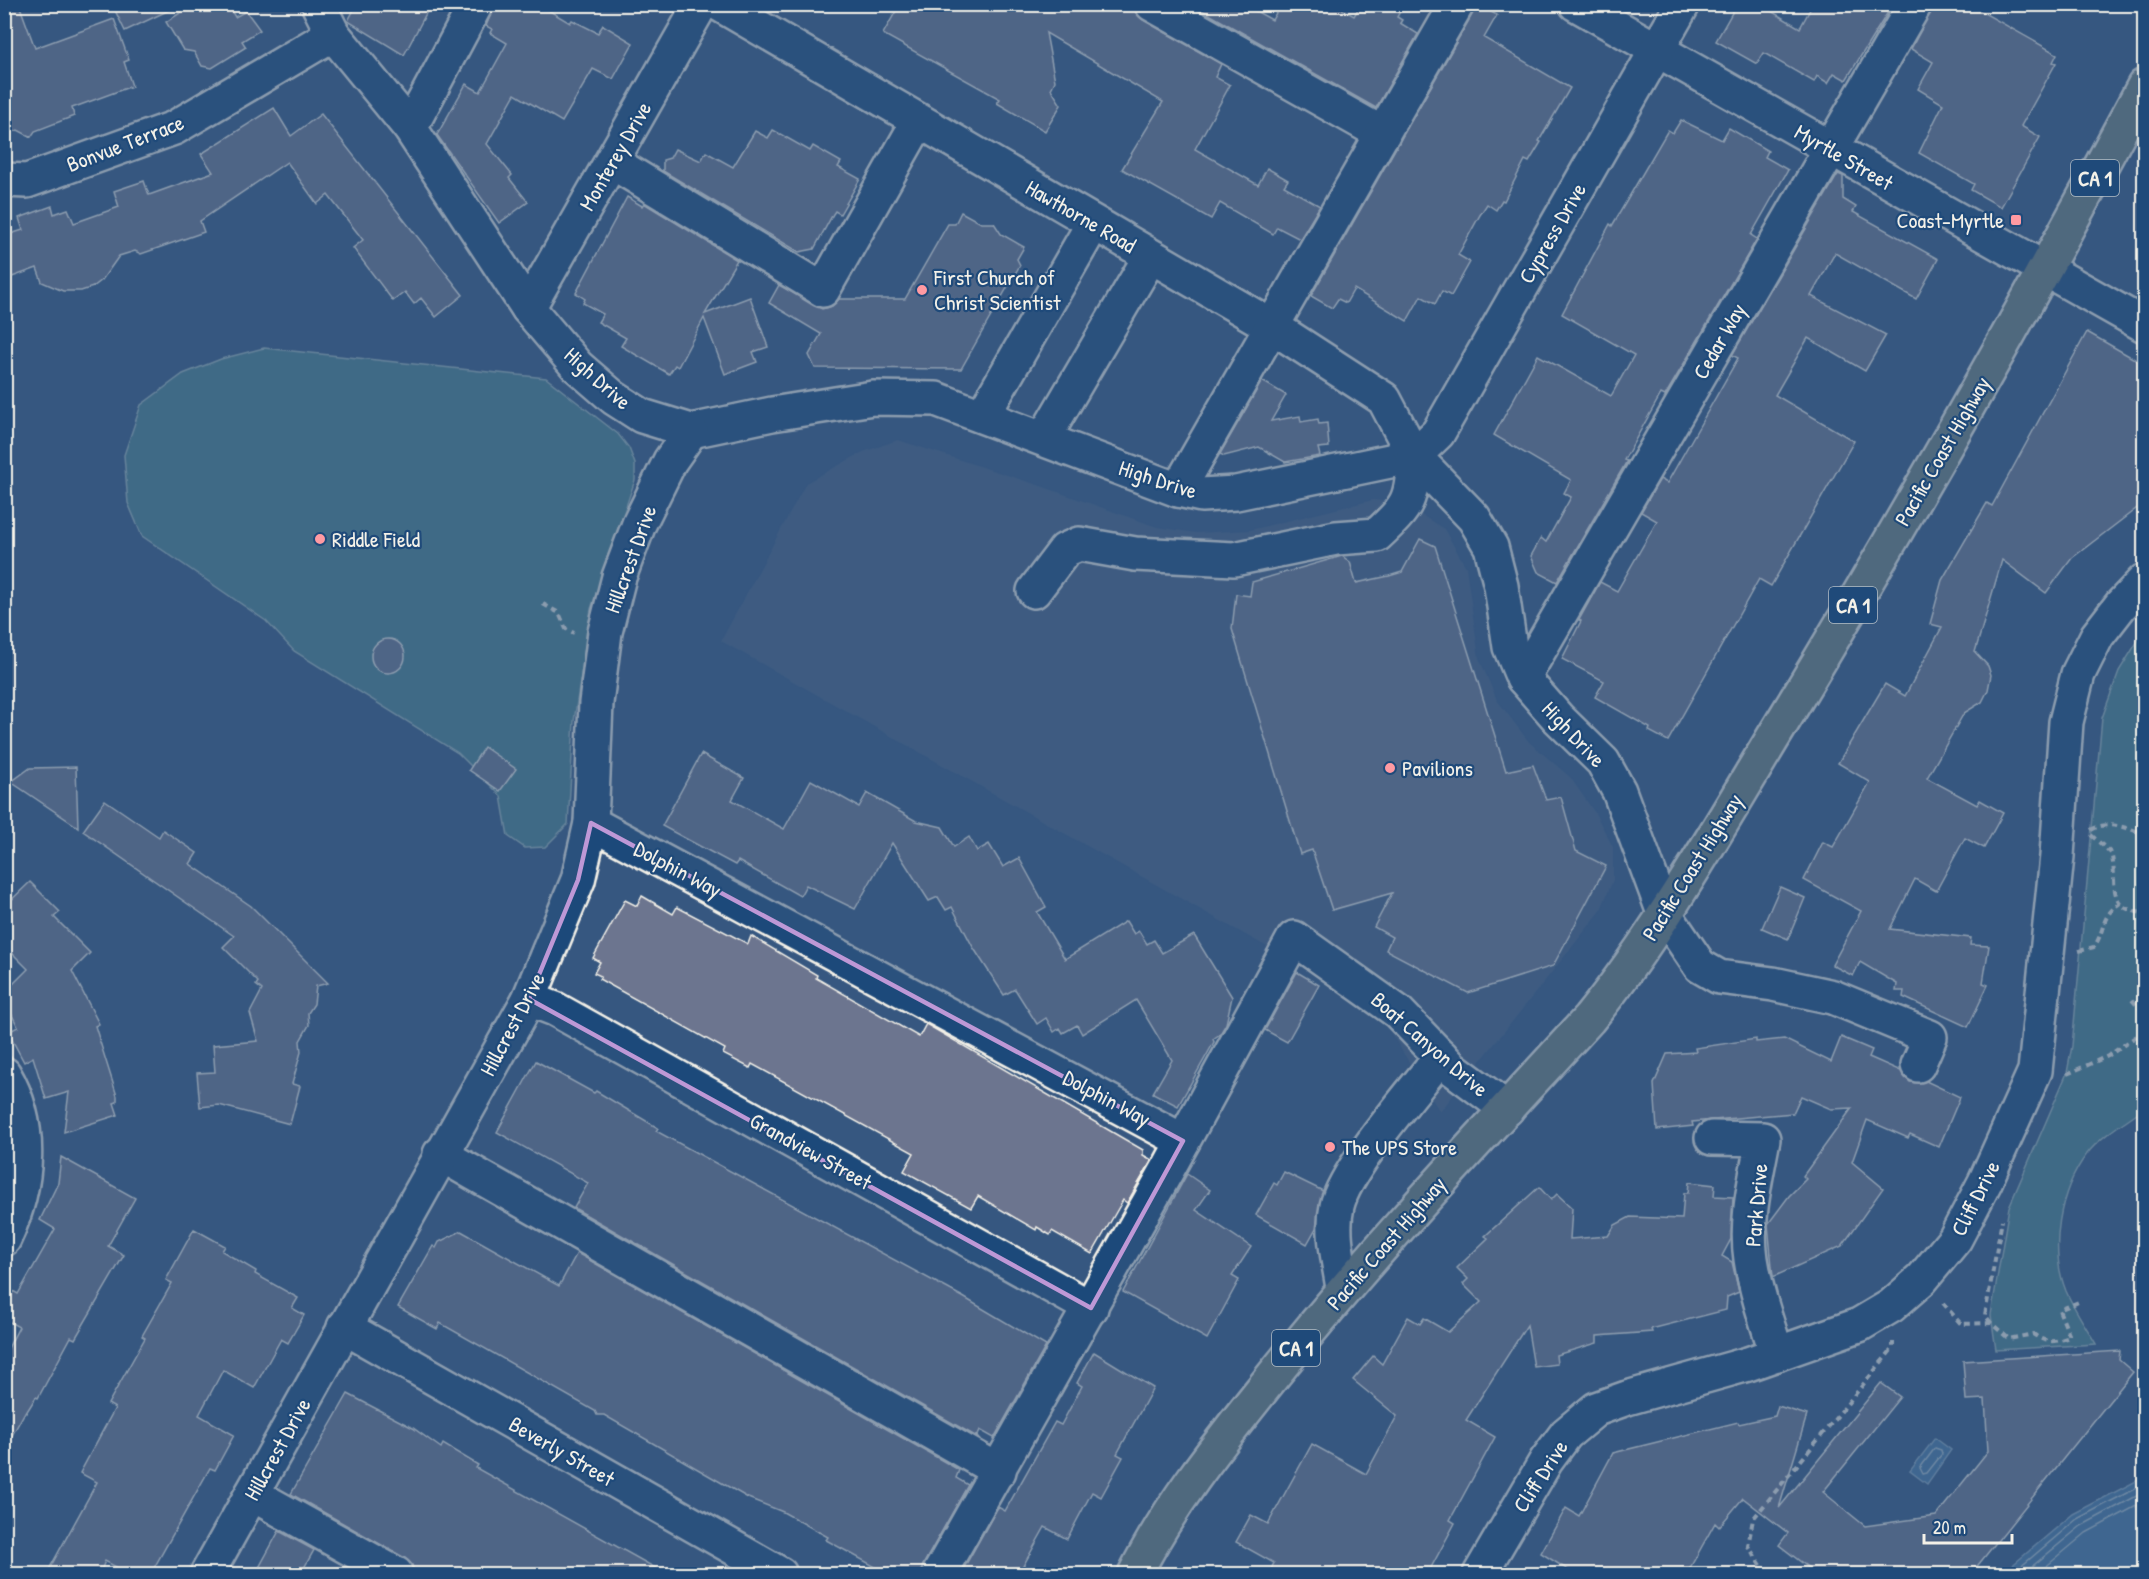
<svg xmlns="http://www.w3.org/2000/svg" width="2149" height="1579" font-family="'Patrick Hand',sans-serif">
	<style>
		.built { fill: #466084 }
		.green { fill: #4c818f; stroke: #a0b9bc; stroke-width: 1.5 }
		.water { fill: #4879a5; stroke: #8da9c0; stroke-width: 1.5 }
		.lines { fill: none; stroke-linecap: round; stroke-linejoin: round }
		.shore { stroke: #afc1cd; stroke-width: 1.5 }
		.building { fill: #6c748f; stroke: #f4f1e8; stroke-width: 1.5 }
		.minor-casing { stroke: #f4f1e8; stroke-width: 38 }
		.highway-casing { stroke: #f4f1e8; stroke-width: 38 }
		.path { stroke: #f4f1e8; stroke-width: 4; stroke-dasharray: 6 4.5; stroke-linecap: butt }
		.minor { stroke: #1f4a7a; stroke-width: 33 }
		.highway { stroke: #6d7e7c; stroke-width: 33 }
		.marked { fill: none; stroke: #be98d6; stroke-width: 4.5; stroke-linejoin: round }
		.poi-dot { fill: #ff9aa2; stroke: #1f4a7a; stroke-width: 2 }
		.labels { text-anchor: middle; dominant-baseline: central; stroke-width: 4.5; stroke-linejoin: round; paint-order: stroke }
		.shield { fill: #1f4a7a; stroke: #b4bfc7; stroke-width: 1.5 }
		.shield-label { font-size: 21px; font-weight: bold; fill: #f4f1e8 }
		.street-label { font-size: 22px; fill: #f4f1e8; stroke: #1f4a7a }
		.poi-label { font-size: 22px; fill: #f4f1e8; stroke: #1f4a7a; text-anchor: start }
	</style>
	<rect width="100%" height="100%" fill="#365780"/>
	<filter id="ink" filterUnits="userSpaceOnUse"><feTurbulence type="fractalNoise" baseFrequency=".0167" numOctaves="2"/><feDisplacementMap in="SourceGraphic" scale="12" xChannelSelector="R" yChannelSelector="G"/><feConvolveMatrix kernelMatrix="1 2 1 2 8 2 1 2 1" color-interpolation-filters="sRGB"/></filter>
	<g filter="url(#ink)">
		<!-- built -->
		<polygon class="built" points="898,440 1038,485 1157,527 1196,533 1250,530 1373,500 1402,503 1444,529 1466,567 1479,658 1497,700 1529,742 1570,777 1595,813 1613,847 1613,880 1600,912 1440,1112 1389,1030 1353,989 1269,948 721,641 806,483 863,452"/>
		<!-- green -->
		<g class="green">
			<polygon points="264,348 546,378 618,434 629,448 635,464 635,480 591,609 574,721 568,824 545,847 525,848 508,836 501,796 458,753 294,651 266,621 142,536 128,503 124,455 141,405 183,374 221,359"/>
			<path d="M2144,631V1108C2125,1122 2102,1135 2087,1154C2059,1191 2049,1249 2066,1291C2074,1309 2086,1327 2096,1344L1996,1350L1991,1315L2009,1207L2067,1073L2072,1046L2102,718L2119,671Z"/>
		</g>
		<!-- water -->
		<g class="water">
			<polygon points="1935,1438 1951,1450 1927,1484 1910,1471"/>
			<polygon points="2144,1477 2144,1574 2002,1574 2073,1514"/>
		</g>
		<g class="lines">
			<!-- shore -->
			<g class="shore">
				<polygon points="1935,1448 1941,1450 1942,1454 1927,1473 1923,1474 1920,1468"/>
				<polyline points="2012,1574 2077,1519 2144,1484"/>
				<polyline points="2023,1574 2081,1526 2144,1492"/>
				<polyline points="2037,1574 2086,1533 2144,1502"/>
			</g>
		</g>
		<!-- building -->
		<g class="building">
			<polygon points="4,4 19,4 35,48 114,19 129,60 124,62 132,86 72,108 74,116 35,131 31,137 18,130 4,135"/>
			<polygon points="112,4 182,4 125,31"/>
			<polygon points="194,4 227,4 235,17 246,11 260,30 242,41 246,47 212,68 202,66 194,52 183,50 166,22"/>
			<polygon points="357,4 431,4 404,55 348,21"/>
			<polygon points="495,4 538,4 570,23 572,20 598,33 603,25 633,43 613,79 593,69 562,122 515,94 487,144 512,175 509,178 528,202 499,223 437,135 466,84 480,92 507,43 490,33 492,29 486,26"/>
			<polygon points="900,4 1133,4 1136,13 1143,20 1221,64 1215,77 1230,85 1195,149 1258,185 1267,168 1288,180 1284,186 1320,206 1300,239 1277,227 1273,234 1220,203 1211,219 1122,169 1163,102 1046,33 1055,81 1051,89 1061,105 1045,131 997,103 1000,99 883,34"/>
			<polygon points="1191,4 1243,4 1272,20 1281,4 1333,4 1354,16 1361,4 1404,4 1397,17 1402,20 1400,23 1418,34 1376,108"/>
			<polygon points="1476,4 1497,15 1484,38 1570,88 1539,141 1541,142 1529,162 1525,160 1504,201 1502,200 1496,210 1487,204 1480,215 1458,255 1470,262 1451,296 1442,291 1435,304 1421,296 1407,321 1354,289 1346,303 1338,299 1332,308 1311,296 1473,13"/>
			<polygon points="1737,4 1759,4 1800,28 1813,4 1893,4 1846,80 1834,73 1828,83 1817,76 1814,82 1764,53 1757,64 1716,41"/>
			<polygon points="1934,4 1968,4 2057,54 2053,62 2056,63 2021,126 2040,137 2001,207 1971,190 1974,184 1919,153 1943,104 1918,89 1933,62 1911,49"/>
			<polygon points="274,108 291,136 321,114 463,295 436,317 421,298 414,304 405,292 393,301 353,248 363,240 328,195 317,204 287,162 200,221 204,232 141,254 135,251 119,256 102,280 93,287 81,291 63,291 42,282 37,268 4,280 4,236 23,230 19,218 52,206 54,214 68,209 74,223 119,207 114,191 144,181 149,195 213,172 201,154"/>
			<polygon points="1681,120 1722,140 1729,128 1768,151 1765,157 1788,170 1751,235 1757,239 1665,396 1661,394 1624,460 1627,461 1557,582 1538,572 1531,556 1541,538 1546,542 1571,497 1564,493 1571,480 1494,435 1538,355 1611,396 1634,355 1562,314 1610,224 1612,226 1668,130 1673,133"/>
			<polygon points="773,130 810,151 813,146 841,162 838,167 860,179 840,214 835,211 833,214 814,249 799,252 663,171 663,160 670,158 675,149 701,161 706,152 733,167 755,131 768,138"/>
			<polygon points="1838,174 1843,176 1843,199 1856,207 1853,212 1938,259 1916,299 1835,253 1811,296 1886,335 1865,371 1808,338 1775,395 1854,441 1771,586 1759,579 1668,741 1649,731 1650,728 1595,697 1604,681 1562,659 1581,621 1579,620 1600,582 1617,591 1657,521 1641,512 1660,479 1667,483 1688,446 1738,358 1732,355"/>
			<polygon points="627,197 642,206 644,203 737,260 705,314 750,297 768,347 753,352 757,362 725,374 704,318 678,367 675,365 669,374 621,346 626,338 598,322 603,314 583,303 585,299 576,293"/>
			<polygon points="961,212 981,223 994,223 1001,234 1024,247 1017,259 1020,265 961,369 815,368 809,355 821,334 769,303 779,285 822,309 832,306 839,299 905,299 948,224 955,224"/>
			<polygon points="2087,332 2145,365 2145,502 2072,558 2046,593 2002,560 1975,652 1988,666 1991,675 1988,690 1982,702 1964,713 1927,778 1977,805 1980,800 2003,813 1984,848 1965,838 1936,891 1915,879 1890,929 1971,938 1970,945 1989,946 1983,983 1988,985 1968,1027 1903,997 1904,991 1896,991 1897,984 1860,962 1853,976 1832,965 1861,911 1804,880 1823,842 1833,847 1870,782 1838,763 1885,684 1905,696 1942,627 1930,624 1942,580 1987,503 1992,506"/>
			<polygon points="1262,381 1286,395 1271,421 1300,416 1301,422 1318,419 1319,424 1327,423 1329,447 1318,448 1320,456 1285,462 1259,447 1224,456 1220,454"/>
			<polygon points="1420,539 1435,546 1506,771 1533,765 1546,800 1561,797 1576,851 1606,866 1553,966 1468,993 1386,950 1392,937 1374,927 1392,893 1332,910 1312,850 1300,854 1232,629 1236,594 1250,596 1252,582 1342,556 1350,562 1356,583 1389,576 1402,572"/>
			<circle cx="388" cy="656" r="17"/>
			<polygon points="484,747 516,769 500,791 469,770"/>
			<polygon points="701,754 744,778 732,800 784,829 811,780 859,807 867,793 916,821 942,827 954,847 969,837 977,851 989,844 1003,867 1019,858 1046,907 1037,912 1065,959 1126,921 1134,934 1139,931 1147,944 1154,940 1162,953 1194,935 1232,997 1226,1024 1220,1034 1213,1039 1214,1042 1178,1106 1153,1093 1172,1060 1136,1000 1082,1034 1077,1025 1063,1033 1060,1028 1054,1032 1046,1018 1037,1024 1015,989 1004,995 973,947 952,907 946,910 938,897 929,901 892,843 855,909 806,885 800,896 738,861 735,865 662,826"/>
			<polygon points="76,767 78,827 11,782 30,768"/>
			<polygon points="105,800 159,837 163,830 197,853 190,864 251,906 328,983 316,986 314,1004 308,1013 309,1025 300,1041 301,1052 292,1084 300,1086 290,1124 219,1105 200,1107 197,1073 215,1072 213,1045 258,1041 250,1013 262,990 256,985 258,982 223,947 234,936 83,831"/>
			<polygon points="30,882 60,912 54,917 90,953 72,971 99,1024 95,1026 117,1096 117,1102 114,1103 118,1115 64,1132 69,1092 46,1099 33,1057 24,1062 8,1032 18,1027 4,999 4,993 28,969 4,945 4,907"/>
			<polygon points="1780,887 1805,898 1788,939 1762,928"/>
			<polygon points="642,896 673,914 677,907 748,944 751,936 817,975 816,978 919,1037 926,1024 1143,1150 1143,1155 1152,1160 1127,1203 1123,1200 1092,1254 1052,1231 1050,1235 1037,1227 1036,1230 978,1196 971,1208 904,1171 914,1153 752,1064 750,1068 723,1054 725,1049 599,979 601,976 594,973 600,962 593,958 625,900 637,906"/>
			<polygon points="1297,972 1319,985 1287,1042 1265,1030"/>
			<polygon points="1841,1037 1872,1050 1869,1057 1901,1071 1910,1082 1926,1081 1960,1097 1939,1147 1910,1134 1908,1138 1867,1120 1852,1162 1883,1188 1842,1246 1773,1277 1768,1224 1789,1196 1806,1179 1803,1176 1852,1108 1831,1109 1801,1096 1793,1113 1692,1122 1693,1126 1657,1130 1654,1084 1667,1054 1696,1052 1695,1048 1756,1039 1756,1042 1784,1039 1831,1062"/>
			<polygon points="536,1061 594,1093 596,1091 658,1128 656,1131 963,1297 1046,1346 994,1438 980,1430 977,1437 574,1208 588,1183 497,1132"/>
			<polygon points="61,1157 135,1198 108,1246 124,1255 75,1339 71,1337 38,1398 36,1397 26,1413 25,1412 4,1450 4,1356 19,1327 4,1319 4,1286 18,1294 55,1229 40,1220 58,1183"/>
			<polygon points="1284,1172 1323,1191 1316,1228 1307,1244 1256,1215 1274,1183 1277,1185"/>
			<polygon points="1187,1174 1210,1190 1196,1210 1251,1247 1232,1276 1239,1280 1207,1339 1123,1292"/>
			<polygon points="1689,1182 1715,1185 1714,1196 1733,1197 1731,1239 1722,1256 1732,1262 1739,1292 1727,1297 1726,1310 1651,1329 1652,1332 1597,1336 1597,1343 1556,1355 1557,1364 1534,1367 1527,1325 1466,1420 1495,1437 1450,1520 1455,1523 1427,1575 1268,1575 1274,1563 1236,1542 1251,1515 1268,1524 1312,1444 1366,1474 1397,1416 1353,1380 1373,1356 1382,1364 1408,1317 1420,1324 1424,1318 1448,1332 1481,1302 1463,1284 1468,1279 1457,1268 1488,1238 1485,1236 1539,1187 1551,1200 1557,1194 1572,1208 1570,1239 1608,1236 1615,1225 1630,1217 1682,1219 1684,1193 1688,1193"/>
			<polygon points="194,1229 225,1246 222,1251 256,1271 255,1274 298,1298 292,1308 304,1315 288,1343 281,1339 254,1388 223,1370 199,1415 234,1435 215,1470 210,1468 150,1575 131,1575 105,1561 99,1575 46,1575 97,1482 80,1473 115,1408 108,1404 145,1338 142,1336 172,1283 166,1280"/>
			<polygon points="461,1231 559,1286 577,1253 959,1470 956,1478 968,1485 923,1565 920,1575 890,1575 826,1540 828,1537 783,1512 748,1498 604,1415 597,1415 595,1411 440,1323 437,1329 398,1307 433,1246 436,1248 439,1242"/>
			<polygon points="2120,1351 2119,1360 2133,1372 1970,1575 1818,1575 1779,1545 1788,1533 1743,1498 1719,1527 1715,1523 1686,1575 1576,1575 1541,1553 1566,1508 1579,1516 1613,1453 1738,1422 1739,1424 1775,1416 1778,1406 1807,1415 1779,1508 1881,1383 1900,1397 1823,1492 1865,1526 1936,1516 1988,1451 1985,1399 1966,1400 1963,1361"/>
			<polygon points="1094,1352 1153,1388 1117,1454 1123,1457 1101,1497 1092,1492 1067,1539 1045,1527 1018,1575 960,1575 998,1507 1005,1511 1055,1422 1061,1425 1082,1386 1077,1383"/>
			<polygon points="348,1394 413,1428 441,1448 443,1444 478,1465 476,1468 668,1575 415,1575 412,1565 405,1558 291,1494"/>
			<polygon points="279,1531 314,1550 300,1575 255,1575"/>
		</g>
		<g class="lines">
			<!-- minor casing -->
			<g class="minor-casing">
				<g id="minor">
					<polyline points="318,4 333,34 410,128 528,308 577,366 614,398 642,416 691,431 772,414 873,398 936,399 1178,490 1201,495 1236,493 1414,456"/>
					<polyline points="719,4 1273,327 1384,399 1414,456 1474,518 1491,547 1501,586 1510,647 1523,678 1558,718 1603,762 1619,791 1664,913 1700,966 1719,977 1773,984 1833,997 1930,1037 1918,1065"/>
					<polyline points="1152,4 1383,134"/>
					<polyline points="1576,4 2144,325"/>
					<polyline points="410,128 476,4"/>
					<polyline points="612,162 823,290 918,122"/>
					<polyline points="4,180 27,181 174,128 333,34"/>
					<polyline points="528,308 701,4"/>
					<polyline points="983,415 1093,224"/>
					<polyline points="1044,438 1150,257"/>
					<polyline points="1414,456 1438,433 1683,4"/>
					<polyline points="1178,490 1457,4"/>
					<path d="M1034,591L1065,550L1079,544L1135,554L1234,559L1336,538L1377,535C1410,504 1411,501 1414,456"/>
					<polyline points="1523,678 1915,4"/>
					<polyline points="591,823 1183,1141"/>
					<polyline points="529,999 555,1009 1091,1308"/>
					<path d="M4,1074C34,1125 29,1186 4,1239"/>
					<path d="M1712,1138L1763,1139C1756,1178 1745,1220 1751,1259C1756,1292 1767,1323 1777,1354"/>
					<polyline points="440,1154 999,1471"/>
					<path d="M1343,1288C1339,1261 1331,1233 1337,1206C1345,1169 1415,1090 1441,1056"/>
					<polyline points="344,1327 780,1574"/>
					<polyline points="252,1494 396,1574"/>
					<polyline points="207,1574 529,999 578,880 591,823 596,703 605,632 619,577 639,524 670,461 691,431"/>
					<polyline points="939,1574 1169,1167 1294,938 1398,1012 1452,1068 1507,1109"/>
					<polyline points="1480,1574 1546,1461 1566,1434 1596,1409 1627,1398 1748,1364 1859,1325 1891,1306 1922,1279 1955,1239 1985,1182 2035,1071 2057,856 2066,722 2078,674 2097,636 2121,605 2144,581"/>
				</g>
			</g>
			<!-- highway casing -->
			<g class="highway-casing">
				<path id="highway" d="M1135,1574C1171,1502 1222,1440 1272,1377C1372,1252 1481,1137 1589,1019C1665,925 1725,816 1788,713C1913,507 2031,298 2144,86"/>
			</g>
			<!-- path -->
			<g class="path">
				<polyline points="543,604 559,613 566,629 574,633"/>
				<path d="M2091,830C2106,820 2129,828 2144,834"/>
				<path d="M2091,835L2111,853C2119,880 2103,909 2144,913"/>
				<path d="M2079,951L2094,947C2106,929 2100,917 2120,903"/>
				<polyline points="2132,1000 2144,1013"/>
				<polyline points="2067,1074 2108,1056 2144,1031"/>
				<path d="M1943,1303L1961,1324L1991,1323L2009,1339L2033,1334C2047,1344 2055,1342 2070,1337L2059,1310L2081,1301"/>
				<polyline points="1991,1323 1985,1315 2002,1220"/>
				<polyline points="1767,1574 1748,1546 1753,1519 1893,1348 1893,1342"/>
			</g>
			<!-- minor -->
			<use href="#minor" class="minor"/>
			<!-- highway -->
			<use href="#highway" class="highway"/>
		</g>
	</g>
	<!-- marked area -->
	<path d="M0 0H2149V1579H0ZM591,823L1183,1141L1091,1308L529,999L578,880Z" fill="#365780" fill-opacity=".55" fill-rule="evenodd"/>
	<path class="marked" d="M591,823L1183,1141L1091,1308L529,999L578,880Z"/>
	<!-- markers -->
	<g class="poi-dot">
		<rect x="2010" y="214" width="12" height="12" rx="3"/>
		<circle cx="922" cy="290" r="6"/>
		<circle cx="320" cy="539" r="6"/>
		<circle cx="1390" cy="768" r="6"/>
		<circle cx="1330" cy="1147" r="6"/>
	</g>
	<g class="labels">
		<!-- shield labels -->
		<g class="shield">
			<rect x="2071" y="160" width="48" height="36" rx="4.5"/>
			<rect x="1829" y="587" width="48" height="36" rx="4.5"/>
			<rect x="1272" y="1330" width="48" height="36" rx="4.5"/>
		</g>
		<g class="shield-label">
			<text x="2095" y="178">CA 1</text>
			<text x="1853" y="605">CA 1</text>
			<text x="1296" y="1348">CA 1</text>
		</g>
		<!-- street labels -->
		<g class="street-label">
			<text transform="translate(125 143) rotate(-21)">Bonvue Terrace</text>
			<text transform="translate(615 156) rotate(-60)">Monterey Drive</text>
			<text transform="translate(1844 157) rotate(30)">Myrtle Street</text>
			<text transform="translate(1081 216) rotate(30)">Hawthorne Road</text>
			<text transform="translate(1552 233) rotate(-60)">Cypress Drive</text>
			<text transform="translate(1719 341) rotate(-60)">Cedar Way</text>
			<text transform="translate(598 378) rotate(42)">High Drive</text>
			<text transform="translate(1942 451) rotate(-60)">Pacific Coast Highway</text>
			<text transform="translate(1158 479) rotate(18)">High Drive</text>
			<text transform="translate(630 559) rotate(-70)">Hillcrest Drive</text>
			<text transform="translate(1574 734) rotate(47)">High Drive</text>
			<text transform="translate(1692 867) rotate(-58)">Pacific Coast Highway</text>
			<text transform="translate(678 869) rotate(28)">Dolphin Way</text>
			<text transform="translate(512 1024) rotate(-62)">Hillcrest Drive</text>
			<text transform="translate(1430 1044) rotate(41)">Boat Canyon Drive</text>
			<text transform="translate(1107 1098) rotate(28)">Dolphin Way</text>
			<text transform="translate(811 1151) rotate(29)">Grandview Street</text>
			<text transform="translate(1975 1198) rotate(-63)">Cliff Drive</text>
			<text transform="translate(1756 1205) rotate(-85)">Park Drive</text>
			<text transform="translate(1386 1243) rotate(-49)">Pacific Coast Highway</text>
			<text transform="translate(277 1449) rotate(-61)">Hillcrest Drive</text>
			<text transform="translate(562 1451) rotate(30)">Beverly Street</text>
			<text transform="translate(1540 1476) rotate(-57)">Cliff Drive</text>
		</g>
		<!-- poi labels -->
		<g class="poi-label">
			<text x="2004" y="220" text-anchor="end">Coast-Myrtle</text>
			<text x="934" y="277">First Church of<tspan x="934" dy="25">Christ Scientist</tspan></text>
			<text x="332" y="539">Riddle Field</text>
			<text x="1402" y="768">Pavilions</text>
			<text x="1342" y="1147">The UPS Store</text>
		</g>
	</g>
	<!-- margin -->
	<rect width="2149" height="1579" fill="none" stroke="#1f4a7a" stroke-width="24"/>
	<rect x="12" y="12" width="2125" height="1555" fill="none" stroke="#f4f1e8" stroke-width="2" filter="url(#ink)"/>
	<!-- scale -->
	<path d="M1924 1534v9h88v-9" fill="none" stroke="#f4f1e8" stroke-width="3"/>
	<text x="1933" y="1534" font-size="18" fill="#f4f1e8" stroke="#1f4a7a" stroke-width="4.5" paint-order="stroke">20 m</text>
</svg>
